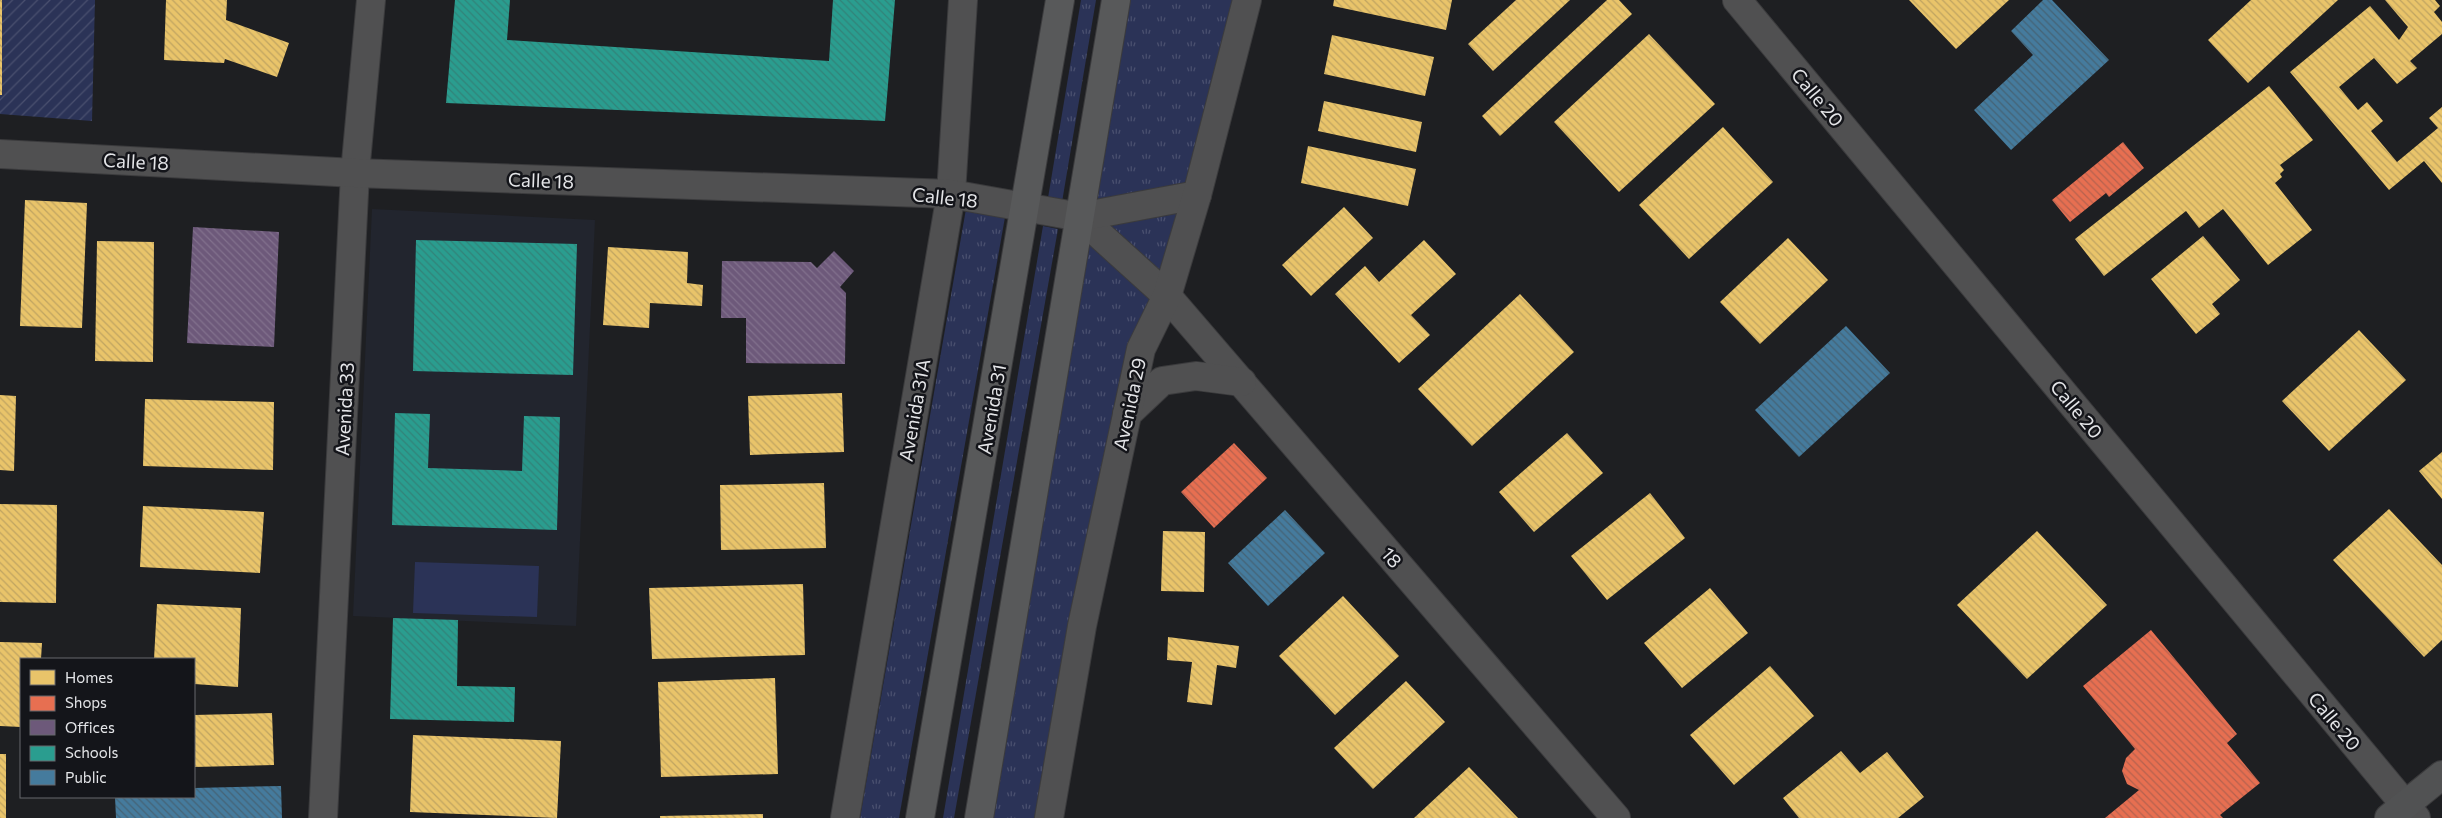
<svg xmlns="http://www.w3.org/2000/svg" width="2442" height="818" font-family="Commissioner,sans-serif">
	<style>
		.built { fill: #22252e }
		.grass { fill: url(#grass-tufts) }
		.garden { fill: url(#garden-furrows) }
		.pitch { fill: #2b3357 }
		.homes { fill: url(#homes-back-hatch) }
		.shops { fill: url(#shops-back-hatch) }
		.offices { fill: url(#offices-back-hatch) }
		.schools { fill: url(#schools-back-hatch) }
		.public { fill: url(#public-back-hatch) }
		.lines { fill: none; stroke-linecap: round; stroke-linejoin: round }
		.minor-casing { stroke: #3b3b3d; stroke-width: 30 }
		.tertiary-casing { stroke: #3b3b3d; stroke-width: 30 }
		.secondary-casing { stroke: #3b3b3d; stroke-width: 30 }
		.primary-casing { stroke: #3b3b3d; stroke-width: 30 }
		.minor { stroke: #505051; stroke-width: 28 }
		.tertiary { stroke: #505051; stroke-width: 28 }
		.secondary { stroke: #515253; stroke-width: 28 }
		.primary { stroke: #58595a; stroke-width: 28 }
		.labels { text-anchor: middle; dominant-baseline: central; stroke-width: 5; stroke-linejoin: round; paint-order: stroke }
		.street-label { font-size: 19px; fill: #e4e5e8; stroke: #14151a }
	</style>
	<defs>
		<pattern id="grass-tufts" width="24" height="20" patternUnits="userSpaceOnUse" patternTransform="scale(1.25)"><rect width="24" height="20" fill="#2b3357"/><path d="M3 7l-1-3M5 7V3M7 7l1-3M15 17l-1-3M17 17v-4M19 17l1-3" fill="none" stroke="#4a506f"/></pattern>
		<pattern id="garden-furrows" width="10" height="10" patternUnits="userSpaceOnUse" patternTransform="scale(1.25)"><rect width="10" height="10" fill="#2b3357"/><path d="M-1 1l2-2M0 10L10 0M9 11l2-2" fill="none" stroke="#4a506f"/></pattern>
		<pattern id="homes-back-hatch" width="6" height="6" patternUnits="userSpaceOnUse" patternTransform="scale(1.25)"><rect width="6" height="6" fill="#e9c46a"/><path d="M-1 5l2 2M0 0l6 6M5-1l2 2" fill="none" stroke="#c0a461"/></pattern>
		<pattern id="shops-back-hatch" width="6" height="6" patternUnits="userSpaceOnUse" patternTransform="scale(1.25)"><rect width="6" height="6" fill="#e76f51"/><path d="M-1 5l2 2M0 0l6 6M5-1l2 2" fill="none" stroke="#b6624e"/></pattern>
		<pattern id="offices-back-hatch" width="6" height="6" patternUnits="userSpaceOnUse" patternTransform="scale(1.25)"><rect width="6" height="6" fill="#6d597a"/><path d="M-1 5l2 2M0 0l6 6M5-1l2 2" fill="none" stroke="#82718d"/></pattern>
		<pattern id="schools-back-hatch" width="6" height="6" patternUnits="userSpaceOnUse" patternTransform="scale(1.25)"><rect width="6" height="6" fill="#2a9d8f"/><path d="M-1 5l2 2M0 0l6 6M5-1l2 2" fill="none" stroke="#328379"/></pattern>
		<pattern id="public-back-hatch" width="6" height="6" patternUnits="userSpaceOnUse" patternTransform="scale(1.25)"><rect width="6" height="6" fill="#457b9d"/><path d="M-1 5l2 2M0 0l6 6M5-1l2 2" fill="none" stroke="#456376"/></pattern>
	</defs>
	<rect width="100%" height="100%" fill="#1e1f22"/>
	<!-- built -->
	<polygon class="built" points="372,209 595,220 576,626 353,616"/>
	<!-- grass -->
	<g class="grass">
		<polygon points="1081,0 1096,0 1062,202 1048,198"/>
		<polygon points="1116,0 1247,0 1140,349 1049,818 979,818"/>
		<polygon points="966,209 1005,217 899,818 860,818"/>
		<polygon points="1043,226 1058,229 954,818 943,818"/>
	</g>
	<!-- garden -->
	<polygon class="garden" points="0,0 95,0 92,121 0,114"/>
	<!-- pitch -->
	<polygon class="pitch" points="415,562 539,566 537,617 413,613"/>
	<!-- homes -->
	<g class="homes">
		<rect x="0" y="0" width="2" height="95"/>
		<polygon points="166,0 227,0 226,20 289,43 277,77 225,59 224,63 164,60"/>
		<polygon points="1334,0 1452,0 1446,30 1333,6"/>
		<polygon points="1516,0 1570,0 1493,71 1468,44"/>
		<polygon points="1607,0 1619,0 1632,14 1500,136 1482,116"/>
		<polygon points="1909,0 2009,0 1956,49"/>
		<polygon points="2251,0 2338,0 2248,83 2208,40"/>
		<polygon points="2385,0 2435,0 2440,6 2434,12 2442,22 2442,34 2410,61 2417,68 2397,84 2374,58 2339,87 2358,110 2367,102 2383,121 2371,131 2397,162 2438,128 2429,118 2442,107 2442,183 2424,161 2389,190 2290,72 2370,6 2399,40 2408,27"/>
		<polygon points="1649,34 1715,104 1619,192 1554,122"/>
		<polygon points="1332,35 1434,57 1425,96 1324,74"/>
		<polygon points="2269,86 2313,140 2280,165 2284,170 2280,174 2282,177 2275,183 2312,230 2268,265 2223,209 2199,228 2186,211 2104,276 2075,239"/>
		<polygon points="1324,101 1422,122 1416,152 1318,131"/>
		<polygon points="1723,127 1773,182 1689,259 1639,205"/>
		<polygon points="1308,146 1416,169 1408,206 1301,183"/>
		<polygon points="25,200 87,203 82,328 20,326"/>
		<polygon points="1344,207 1373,238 1311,296 1282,265"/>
		<polygon points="2203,236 2240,280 2212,304 2220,314 2196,334 2151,279"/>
		<polygon points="1788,238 1828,280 1760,344 1720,302"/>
		<polygon points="1424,240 1456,274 1411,315 1430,335 1399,363 1335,294 1365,266 1379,282"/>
		<polygon points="97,241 154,242 153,362 95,361"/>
		<polygon points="608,247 688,252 687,283 703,285 702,306 650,303 649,328 603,325"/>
		<polygon points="1520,294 1574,352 1472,446 1418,389"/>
		<polygon points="2359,330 2406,380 2329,451 2282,401"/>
		<polygon points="842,393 844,452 750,455 748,396"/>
		<polygon points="0,395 16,396 14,471 0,470"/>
		<polygon points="145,399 274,402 273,470 143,466"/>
		<polygon points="1567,433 1603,473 1534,532 1499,492"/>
		<polygon points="2442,452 2442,499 2419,471"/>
		<polygon points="824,483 826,548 721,550 720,485"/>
		<polygon points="1650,493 1685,538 1607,600 1571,556"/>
		<polygon points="0,504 57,505 56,603 0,602"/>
		<polygon points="143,506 264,512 260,573 140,567"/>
		<polygon points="2389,509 2442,565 2442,640 2424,657 2333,560"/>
		<polygon points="1163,531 1205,532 1204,592 1161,591"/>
		<polygon points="2037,531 2107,605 2027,679 1957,605"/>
		<polygon points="803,584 805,655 652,659 649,588"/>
		<polygon points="1710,588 1748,633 1682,688 1644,643"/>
		<polygon points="1343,596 1399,656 1335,715 1279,656"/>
		<polygon points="157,604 241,608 238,687 194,684 194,659 154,659"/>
		<polygon points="1168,637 1239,646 1236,668 1217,665 1212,705 1187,702 1192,662 1167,660"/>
		<polygon points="0,642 42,643 41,659 21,659 21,727 0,726"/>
		<polygon points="1770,666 1814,716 1734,785 1690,735"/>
		<polygon points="775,678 778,774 661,777 658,682"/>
		<polygon points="1406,681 1445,722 1373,789 1334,748"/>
		<polygon points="272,713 274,765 194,767 194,715"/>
		<polygon points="413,735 561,741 557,818 410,812"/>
		<polygon points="1841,751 1860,773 1887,752 1924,797 1898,818 1799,818 1783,798"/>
		<rect x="0" y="754" width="6" height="64"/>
		<polygon points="1469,767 1518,818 1414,818"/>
		<polygon points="763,814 763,818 660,818 660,816"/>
	</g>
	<!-- shops -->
	<g class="shops">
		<polygon points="2123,142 2144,168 2109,197 2106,193 2070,222 2052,200"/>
		<polygon points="1234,443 1267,478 1214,528 1181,492"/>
		<polygon points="2151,630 2237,734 2227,743 2260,783 2220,815 2223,818 2105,818 2139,790 2127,784 2122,771 2126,758 2135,749 2083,686"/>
	</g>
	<!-- offices -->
	<g class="offices">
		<polygon points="193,227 279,232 274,347 187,343"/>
		<polygon points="834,251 854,271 840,287 846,293 845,364 746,363 746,318 721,318 722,261 811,262 817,268"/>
	</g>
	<!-- schools -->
	<g class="schools">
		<polygon points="455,0 510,0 507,40 829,61 833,0 895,0 885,121 446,103"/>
		<polygon points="416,240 577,244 573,375 413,371"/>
		<polygon points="395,413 430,414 428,468 522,471 524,416 560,417 557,530 392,525"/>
		<polygon points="393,618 458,620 457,686 515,687 514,722 390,719"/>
	</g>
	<!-- public -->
	<g class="public">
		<polygon points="2043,0 2052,0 2109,60 2011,150 1974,110 2033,55 2011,31"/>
		<polygon points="1846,326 1890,373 1799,457 1755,410"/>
		<polygon points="1285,510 1325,553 1268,606 1228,563"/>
		<polygon points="281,786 282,818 116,818 115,797 194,797 194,788"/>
	</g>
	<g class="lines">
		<!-- minor casing -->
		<g class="minor-casing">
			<g id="minor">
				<polyline points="1080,217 1167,296 1616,818"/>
				<polyline points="1080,217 1197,195"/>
				<polyline points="1127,414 1162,381 1196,376 1242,382"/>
				<polyline points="323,818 355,173 371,0"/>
				<polyline points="845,818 951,194 963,0"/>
				<polyline points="1049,818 1082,626 1141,349 1167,296 1197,195 1247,0"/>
			</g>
		</g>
		<!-- tertiary casing -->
		<g class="tertiary-casing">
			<g id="tertiary">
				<polyline points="1737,0 2416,818"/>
				<polyline points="0,154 355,173 951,194 1080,217"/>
			</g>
		</g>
		<!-- secondary casing -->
		<g class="secondary-casing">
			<polyline id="secondary" points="2389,818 2442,775"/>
		</g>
		<!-- primary casing -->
		<g class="primary-casing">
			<g id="primary">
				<polyline points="920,818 1060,0"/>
				<polyline points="979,818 1116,0"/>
			</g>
		</g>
		<!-- minor -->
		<use href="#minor" class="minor"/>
		<!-- tertiary -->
		<use href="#tertiary" class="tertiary"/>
		<!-- secondary -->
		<use href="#secondary" class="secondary"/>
		<!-- primary -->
		<use href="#primary" class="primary"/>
	</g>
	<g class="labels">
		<!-- street labels -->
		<g class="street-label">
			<text transform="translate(1818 97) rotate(50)">Calle 20</text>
			<text transform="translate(136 161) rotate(3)">Calle 18</text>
			<text transform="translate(541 180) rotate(2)">Calle 18</text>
			<text transform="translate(945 197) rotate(6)">Calle 18</text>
			<text transform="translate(1129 404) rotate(-78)">Avenida 29</text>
			<text transform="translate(344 409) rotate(-87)">Avenida 33</text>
			<text transform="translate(991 409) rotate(-80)">Avenida 31</text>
			<text transform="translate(2077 409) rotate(50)">Calle 20</text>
			<text transform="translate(914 410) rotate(-80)">Avenida 31A</text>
			<text transform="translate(1392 557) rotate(49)">18</text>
			<text transform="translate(2335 721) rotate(50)">Calle 20</text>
		</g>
	</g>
	<!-- legend -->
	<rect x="20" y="658" width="175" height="140" fill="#14151a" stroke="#67686c"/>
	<rect x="30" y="670" width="25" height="15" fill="#e9c46a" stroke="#67686c"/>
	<text x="65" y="683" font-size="15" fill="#e4e5e8">Homes</text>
	<rect x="30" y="696" width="25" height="15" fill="#e76f51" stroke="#67686c"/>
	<text x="65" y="708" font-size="15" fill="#e4e5e8">Shops</text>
	<rect x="30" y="720" width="25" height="15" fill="#6d597a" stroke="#67686c"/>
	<text x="65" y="733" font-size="15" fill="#e4e5e8">Offices</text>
	<rect x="30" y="746" width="25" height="15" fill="#2a9d8f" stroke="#67686c"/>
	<text x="65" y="758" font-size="15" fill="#e4e5e8">Schools</text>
	<rect x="30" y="770" width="25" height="15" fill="#457b9d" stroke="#67686c"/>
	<text x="65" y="783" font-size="15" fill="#e4e5e8">Public</text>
</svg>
